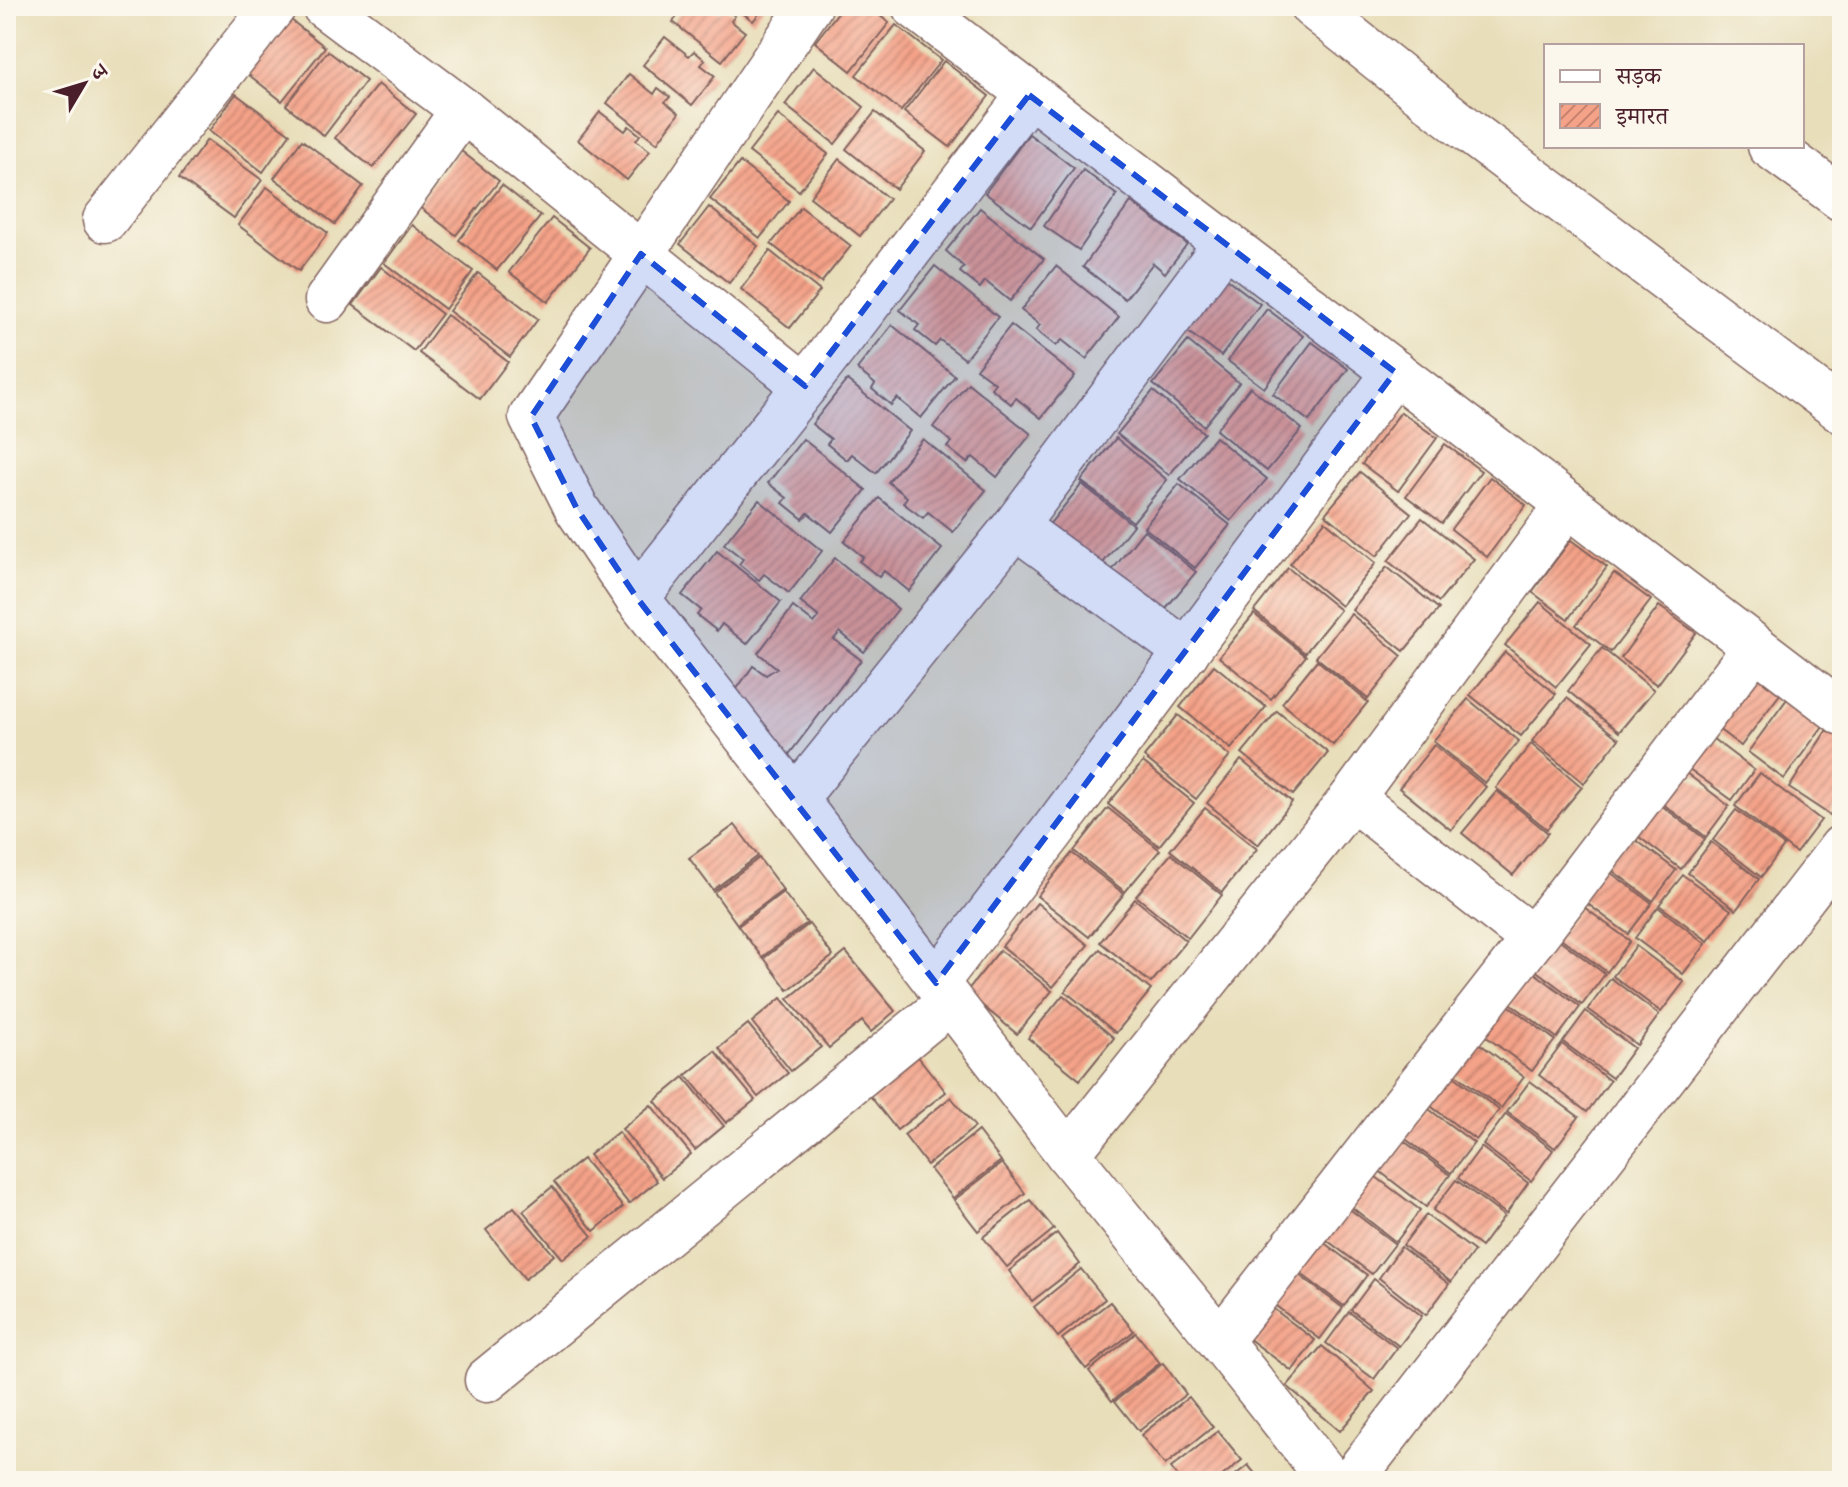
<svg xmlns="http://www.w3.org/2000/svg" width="1848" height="1487" font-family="'Libre Bodoni','Noto Serif Devanagari',serif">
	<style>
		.building { fill: url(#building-hatch) }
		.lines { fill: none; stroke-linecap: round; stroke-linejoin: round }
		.street-casing { stroke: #81625d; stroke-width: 47 }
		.street { stroke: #fff; stroke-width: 44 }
		.marked { fill: #1d4ed8; fill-opacity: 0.2; stroke: #1d4ed8; stroke-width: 6; stroke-dasharray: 16 10; stroke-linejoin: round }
	</style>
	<defs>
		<pattern id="building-hatch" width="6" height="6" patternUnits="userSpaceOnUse" patternTransform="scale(2)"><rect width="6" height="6" fill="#f4a288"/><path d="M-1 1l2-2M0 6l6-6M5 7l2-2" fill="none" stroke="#c8836f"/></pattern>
	</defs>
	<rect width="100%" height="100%" fill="#fbf7ec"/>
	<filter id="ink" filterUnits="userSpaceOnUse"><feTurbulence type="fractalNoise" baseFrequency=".0125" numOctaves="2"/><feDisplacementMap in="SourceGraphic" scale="16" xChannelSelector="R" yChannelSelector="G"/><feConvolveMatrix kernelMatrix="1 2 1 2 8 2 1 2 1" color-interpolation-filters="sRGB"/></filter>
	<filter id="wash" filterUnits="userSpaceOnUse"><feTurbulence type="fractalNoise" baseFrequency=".006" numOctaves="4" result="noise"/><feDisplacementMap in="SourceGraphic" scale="32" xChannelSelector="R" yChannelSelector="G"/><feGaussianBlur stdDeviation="1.8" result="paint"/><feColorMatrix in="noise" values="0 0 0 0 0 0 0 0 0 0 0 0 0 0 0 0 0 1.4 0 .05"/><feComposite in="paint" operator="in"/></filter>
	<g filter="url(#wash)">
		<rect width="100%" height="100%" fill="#e8deba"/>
		<g id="blocks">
			<!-- building -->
			<g class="building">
				<polygon points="685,6 712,6 720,12 724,7 735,16 731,21 745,32 722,61 673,22"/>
				<polygon points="734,6 765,6 753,21"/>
				<polygon points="843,6 868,6 889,23 851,71 815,42"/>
				<polygon points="286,16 325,47 282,101 244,71"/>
				<polygon points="896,25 941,60 901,111 856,75"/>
				<polygon points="665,37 689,56 694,51 705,60 701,65 715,76 692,105 643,65"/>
				<polygon points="328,51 366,81 324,136 286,105"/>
				<polygon points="944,61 989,96 950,147 904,112"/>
				<polygon points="814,67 864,107 835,144 785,105"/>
				<polygon points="629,74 654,94 658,88 670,97 665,102 679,113 657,143 607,103"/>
				<polygon points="378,84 416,114 373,168 335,138"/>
				<polygon points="236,94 290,134 263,172 209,131"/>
				<polygon points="600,112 625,131 629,126 640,135 636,140 650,151 627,180 578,140"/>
				<polygon points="875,112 925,151 896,189 846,149"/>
				<polygon points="778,115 828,154 799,191 749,152"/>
				<polygon points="1029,134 1074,168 1031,227 985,193"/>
				<polygon points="207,140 262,180 234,218 179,178"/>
				<polygon points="302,140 363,186 335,224 274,178"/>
				<polygon points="460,150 499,181 456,235 417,205"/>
				<polygon points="839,159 889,199 860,236 810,197"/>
				<polygon points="740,162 789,201 760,238 710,199"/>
				<polygon points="1083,170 1117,195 1079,250 1044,226"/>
				<polygon points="502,185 541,216 497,270 459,240"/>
				<polygon points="267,187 328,233 299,271 238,225"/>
				<polygon points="1131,202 1187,244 1165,273 1153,263 1125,299 1083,267"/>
				<polygon points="709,207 758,246 729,283 680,244"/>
				<polygon points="801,207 851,246 821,283 771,244"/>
				<polygon points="980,208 1044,259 1010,301 985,281 980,288 960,272 964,267 946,251"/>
				<polygon points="552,218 590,248 548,302 509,272"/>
				<polygon points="412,225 473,271 445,309 384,263"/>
				<polygon points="770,251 820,291 790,328 741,289"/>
				<polygon points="935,266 998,317 965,359 940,340 935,346 915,330 919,325 900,310"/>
				<polygon points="1056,266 1119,317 1086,359 1062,340 1056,346 1036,330 1040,325 1021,310"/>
				<polygon points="381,267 442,314 414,351 353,305"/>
				<polygon points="478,273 538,319 510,357 449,311"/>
				<polygon points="1223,276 1260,304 1221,356 1184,329"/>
				<polygon points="1267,309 1303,336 1264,388 1228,361"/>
				<polygon points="447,315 508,362 480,399 419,353"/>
				<polygon points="892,325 955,376 921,418 897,398 891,405 872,389 875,384 857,369"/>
				<polygon points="1011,325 1075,376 1041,418 1016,398 1011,404 991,388 995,383 976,369"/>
				<polygon points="1188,341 1239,383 1204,426 1153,384"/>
				<polygon points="1312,342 1348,369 1309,421 1273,394"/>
				<polygon points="847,380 910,431 876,473 852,454 847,460 827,444 831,439 812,424"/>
				<polygon points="968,383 1031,434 997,477 973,457 967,463 947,447 952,442 933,427"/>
				<polygon points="1250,387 1302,429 1267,471 1216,430"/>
				<polygon points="1153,391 1204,433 1169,475 1117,434"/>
				<polygon points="1401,412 1437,438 1398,491 1362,464"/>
				<polygon points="1215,437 1267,479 1231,521 1180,479"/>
				<polygon points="1116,438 1167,480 1133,522 1081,481"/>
				<polygon points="803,439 866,490 832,532 808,513 803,519 783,503 787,498 768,483"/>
				<polygon points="923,439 986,490 953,532 928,512 923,518 903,503 907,497 888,482"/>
				<polygon points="1445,444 1481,471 1442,523 1406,496"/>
				<polygon points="1360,472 1411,513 1377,556 1325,514"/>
				<polygon points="1490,477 1526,505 1487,557 1451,529"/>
				<polygon points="1082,484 1133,525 1099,568 1047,527"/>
				<polygon points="1179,484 1230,525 1195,568 1144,527"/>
				<polygon points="879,498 942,549 909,591 884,571 879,577 859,561 863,557 844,541"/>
				<polygon points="759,500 822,551 789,593 764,574 759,580 739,564 743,559 724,544"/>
				<polygon points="1422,518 1474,559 1439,602 1388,561"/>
				<polygon points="1325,521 1376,563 1341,606 1290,564"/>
				<polygon points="1144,530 1196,572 1161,614 1110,573"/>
				<polygon points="1571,540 1607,567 1568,619 1532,592"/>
				<polygon points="717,551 781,602 747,644 722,624 717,631 697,615 701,610 682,595"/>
				<polygon points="835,558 898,609 864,652 840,632 834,639 861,660 787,757 732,696 753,666 766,675 777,668 758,653 793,607 814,623 819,617 800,602"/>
				<polygon points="1387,567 1439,609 1404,651 1352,610"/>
				<polygon points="1288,568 1340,610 1305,653 1254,611"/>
				<polygon points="1614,573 1651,600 1611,652 1576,625"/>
				<polygon points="1540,602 1591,644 1556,687 1505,645"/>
				<polygon points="1659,606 1696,633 1657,685 1621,658"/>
				<polygon points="1254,614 1306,656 1271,699 1219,657"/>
				<polygon points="1351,614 1402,656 1368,699 1316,657"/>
				<polygon points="1602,648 1654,690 1619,732 1568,691"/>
				<polygon points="1505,652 1556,694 1521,736 1470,695"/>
				<polygon points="1317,660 1368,702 1333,745 1282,703"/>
				<polygon points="1214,665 1266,707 1231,749 1180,707"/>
				<polygon points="1744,667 1780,694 1741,746 1705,719"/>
				<polygon points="1567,698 1619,739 1584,783 1532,741"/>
				<polygon points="1468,699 1519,741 1485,783 1433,741"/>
				<polygon points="1787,699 1823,726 1784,779 1748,752"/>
				<polygon points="1277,711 1328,753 1293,795 1242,753"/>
				<polygon points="1178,715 1230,756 1196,799 1144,757"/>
				<polygon points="1832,722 1842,729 1842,797 1830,815 1789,788"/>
				<polygon points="1704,732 1754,770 1732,800 1681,763"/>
				<polygon points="1531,744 1582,787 1547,829 1496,788"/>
				<polygon points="1434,745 1486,787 1451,830 1399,788"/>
				<polygon points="1241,760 1292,802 1258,845 1207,803"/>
				<polygon points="1143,762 1194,803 1159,846 1108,804"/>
				<polygon points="1681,769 1729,806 1706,837 1658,800"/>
				<polygon points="1760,773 1821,820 1796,853 1735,806"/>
				<polygon points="1497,791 1548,833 1513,875 1462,833"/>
				<polygon points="1657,802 1705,839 1681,869 1634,833"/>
				<polygon points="1108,808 1160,850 1125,892 1074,851"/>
				<polygon points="1205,808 1257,849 1222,892 1170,850"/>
				<polygon points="1736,810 1784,846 1761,877 1713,840"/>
				<polygon points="735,825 758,856 713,890 689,858"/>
				<polygon points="1628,834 1676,870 1653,901 1605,865"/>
				<polygon points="1711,842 1759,879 1736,910 1688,873"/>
				<polygon points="1072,853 1124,894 1089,937 1037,896"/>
				<polygon points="1171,854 1222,895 1188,938 1136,896"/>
				<polygon points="759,858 783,890 737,924 714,892"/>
				<polygon points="1603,867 1652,903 1628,934 1580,898"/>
				<polygon points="1683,875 1731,910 1708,941 1659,905"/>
				<polygon points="783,892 807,923 762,957 738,926"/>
				<polygon points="1135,899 1186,941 1151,983 1100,942"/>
				<polygon points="1037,903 1088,945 1053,987 1002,946"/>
				<polygon points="1581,905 1630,941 1607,972 1558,936"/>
				<polygon points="1658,907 1706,944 1683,974 1635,938"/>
				<polygon points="809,924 833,956 788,990 764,958"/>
				<polygon points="1557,938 1605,974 1582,1005 1534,969"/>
				<polygon points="1636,946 1684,982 1661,1012 1613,976"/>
				<polygon points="1100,949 1151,990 1116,1033 1065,991"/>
				<polygon points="1000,950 1052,991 1017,1034 966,992"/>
				<polygon points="846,952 895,1011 871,1032 862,1021 829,1048 788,999"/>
				<polygon points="1532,971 1580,1007 1557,1038 1509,1002"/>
				<polygon points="1611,978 1659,1015 1637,1045 1588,1009"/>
				<polygon points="1063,995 1114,1038 1080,1080 1028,1038"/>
				<polygon points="781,998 821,1047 791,1071 752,1022"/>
				<polygon points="1507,1004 1555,1040 1532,1071 1484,1035"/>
				<polygon points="1586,1011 1634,1048 1612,1078 1563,1042"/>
				<polygon points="748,1024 788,1073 758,1097 719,1048"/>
				<polygon points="1476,1041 1524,1077 1501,1108 1453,1072"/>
				<polygon points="1562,1044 1610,1081 1587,1112 1539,1075"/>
				<polygon points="715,1051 755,1100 726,1123 686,1075"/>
				<polygon points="916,1054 946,1092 897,1130 867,1092"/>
				<polygon points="1451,1074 1499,1110 1476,1140 1428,1104"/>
				<polygon points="684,1077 724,1126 695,1150 655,1101"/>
				<polygon points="1530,1081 1579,1117 1555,1148 1507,1112"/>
				<polygon points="951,1097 975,1127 927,1165 904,1135"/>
				<polygon points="651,1105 691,1154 662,1178 622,1129"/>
				<polygon points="1426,1107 1474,1143 1451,1173 1403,1137"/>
				<polygon points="1506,1114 1553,1150 1531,1181 1483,1145"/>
				<polygon points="978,1131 1001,1161 953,1198 930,1169"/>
				<polygon points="618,1132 657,1181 629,1204 589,1155"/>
				<polygon points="1401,1139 1450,1175 1426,1207 1378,1170"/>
				<polygon points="1481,1147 1528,1183 1506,1214 1458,1178"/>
				<polygon points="583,1159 623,1207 594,1231 554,1182"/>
				<polygon points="1002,1163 1025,1193 978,1231 954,1200"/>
				<polygon points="1372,1174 1420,1210 1396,1242 1349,1205"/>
				<polygon points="1456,1180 1504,1216 1481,1247 1433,1210"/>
				<polygon points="552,1187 592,1236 563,1259 523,1211"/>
				<polygon points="1030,1200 1054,1229 1007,1267 983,1237"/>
				<polygon points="514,1207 554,1255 525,1279 486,1230"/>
				<polygon points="1347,1207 1395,1244 1372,1274 1324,1238"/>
				<polygon points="1426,1215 1474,1251 1451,1282 1403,1245"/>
				<polygon points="1057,1233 1080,1264 1032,1301 1009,1271"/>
				<polygon points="1319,1239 1367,1275 1344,1306 1296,1270"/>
				<polygon points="1401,1247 1449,1284 1426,1315 1379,1278"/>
				<polygon points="1081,1269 1105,1299 1058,1337 1034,1307"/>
				<polygon points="1295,1272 1343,1308 1320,1339 1272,1303"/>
				<polygon points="1374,1279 1422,1316 1399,1346 1351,1310"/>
				<polygon points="1110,1302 1134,1331 1086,1369 1062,1339"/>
				<polygon points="1267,1304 1315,1340 1292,1371 1244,1335"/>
				<polygon points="1349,1312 1397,1348 1374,1379 1326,1343"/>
				<polygon points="1136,1333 1160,1363 1112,1401 1089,1371"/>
				<polygon points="1322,1346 1374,1391 1340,1431 1287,1386"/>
				<polygon points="1163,1363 1186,1394 1139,1431 1115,1401"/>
				<polygon points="1189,1397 1213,1427 1165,1465 1141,1435"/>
				<polygon points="1218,1431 1242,1460 1216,1481 1181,1481 1171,1468"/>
				<polygon points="1248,1465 1261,1481 1228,1481"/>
			</g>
		</g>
	</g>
	<g filter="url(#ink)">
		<use href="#blocks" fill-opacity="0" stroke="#81625d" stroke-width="2"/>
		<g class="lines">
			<!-- street casing -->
			<g class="street-casing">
				<g id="street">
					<polyline points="324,6 463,110 805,386"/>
					<polyline points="810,6 531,417 577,509 637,598 795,799 1068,1154 1220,1341 1331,1481"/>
					<polyline points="914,6 1842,713"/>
					<polyline points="1312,6 1470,132 1842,411"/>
					<polyline points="1770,146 1842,199"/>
					<polyline points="105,220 274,6"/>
					<polyline points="327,300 463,110"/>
					<polyline points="1015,526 1187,652"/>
					<polyline points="637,598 805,386 1029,95"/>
					<polyline points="1352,798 1533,939"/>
					<polyline points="795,799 1015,526 1226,243"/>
					<polyline points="936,983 1052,832 1395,372"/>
					<polyline points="1068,1154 1352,798 1568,504"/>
					<polyline points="1220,1341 1533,939 1755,647"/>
					<polyline points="487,1380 950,1002"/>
					<polyline points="1351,1481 1842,847"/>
				</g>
			</g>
			<!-- street -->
			<use href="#street" class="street"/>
		</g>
	</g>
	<!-- marked area -->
	<path class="marked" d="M1029,95L1395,372L936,983L637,598L577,509L531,417L641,254L805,386Z"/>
	<!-- margin -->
	<rect width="1848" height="1487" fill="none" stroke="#fbf7ec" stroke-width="32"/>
	<!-- legend -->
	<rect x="1544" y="44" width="260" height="104" fill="#fbf7ec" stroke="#b4a19f" stroke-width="2"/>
	<rect x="1560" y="70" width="40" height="12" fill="#ffffff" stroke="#b4a19f" stroke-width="2"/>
	<text x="1616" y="84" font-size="24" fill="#4a1f2b">सड़क</text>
	<rect x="1560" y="104" width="40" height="24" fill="url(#building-hatch)" stroke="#b4a19f" stroke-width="2"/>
	<text x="1616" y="124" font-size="24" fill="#4a1f2b">इमारत</text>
	<!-- north arrow -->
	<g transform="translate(84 84) rotate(52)" stroke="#fbf7ec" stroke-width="6" paint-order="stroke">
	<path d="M0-6L14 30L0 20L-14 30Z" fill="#4a1f2b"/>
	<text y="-12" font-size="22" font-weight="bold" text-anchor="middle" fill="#4a1f2b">उ</text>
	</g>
</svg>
